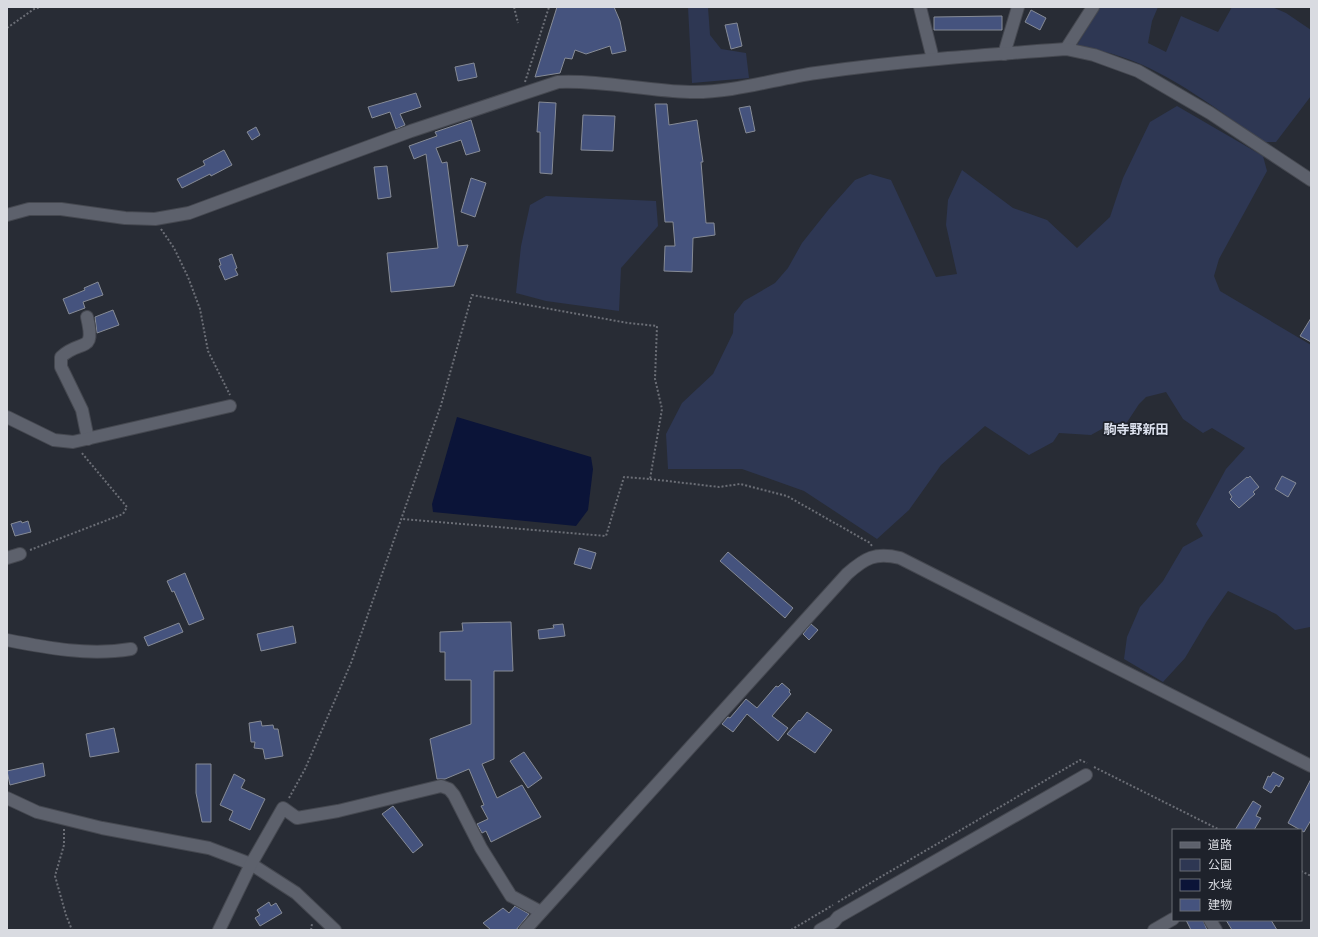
<svg xmlns="http://www.w3.org/2000/svg" width="1318" height="937" font-family="'Work Sans','Noto Sans JP',sans-serif">
	<style>
		.green { fill: #2e3753 }
		.water { fill: #0b1438 }
		.building { fill: #45537e; stroke: #868b96 }
		.lines { fill: none; stroke-linecap: round; stroke-linejoin: round }
		.minor-casing { stroke: #454850; stroke-width: 14 }
		.path { stroke: #6b6e76; stroke-width: 2; stroke-dasharray: 2 2; stroke-linecap: butt }
		.minor { stroke: #5d616c; stroke-width: 12 }
		.labels { text-anchor: middle; dominant-baseline: central; stroke-width: 3.5; stroke-linejoin: round; paint-order: stroke }
		.quarter-label { font-size: 13px; font-weight: bold; fill: #dde2ef; stroke: #1e222b }
	</style>
	<rect width="100%" height="100%" fill="#282c35"/>
	<!-- green -->
	<g class="green">
		<polygon points="688,7 708,7 710,35 721,49 746,53 749,78 692,83"/>
		<path d="M1100,7H1158L1152,21L1148,43L1166,52L1181,16L1218,32L1232,7H1272L1286,13L1311,30V96L1276,142H1264C1222,113 1171,73 1122,57C1108,52 1092,49 1077,45Z"/>
		<polygon points="1177,106 1263,156 1267,171 1219,259 1214,276 1220,291 1311,345 1310,627 1295,630 1276,614 1228,591 1207,621 1185,658 1163,682 1124,659 1127,637 1140,607 1163,581 1183,547 1203,536 1196,524 1226,469 1245,448 1212,428 1203,433 1183,419 1166,392 1146,397 1139,404 1120,433 1109,425 1091,435 1059,433 1053,442 1029,455 985,426 941,465 909,510 877,539 804,491 742,469 668,469 666,434 682,403 713,374 733,333 734,314 744,301 775,283 788,268 802,243 829,209 855,180 870,174 891,180 936,277 957,274 946,225 948,200 962,170 1013,208 1047,220 1077,248 1110,217 1123,178 1150,122"/>
		<polygon points="546,196 656,201 658,226 621,268 619,311 546,301 516,293 521,246 530,205"/>
	</g>
	<!-- water -->
	<polygon class="water" points="457,417 591,457 593,469 588,510 576,526 433,512 432,504"/>
	<!-- building -->
	<g class="building">
		<polygon points="557,7 614,7 620,21 626,51 612,54 610,46 586,54 575,50 572,59 565,58 560,73 535,77"/>
		<polygon points="1031,10 1046,18 1040,30 1025,22"/>
		<polygon points="1002,16 1002,30 934,30 934,17"/>
		<polygon points="737,23 742,46 731,49 725,25"/>
		<polygon points="474,63 477,77 458,81 455,67"/>
		<polygon points="416,93 421,107 400,114 405,125 396,129 390,112 372,118 368,107"/>
		<polygon points="539,102 556,103 552,174 540,173 540,132 537,132"/>
		<polygon points="655,104 667,104 669,125 697,120 703,162 701,162 706,223 714,223 715,235 693,238 692,272 664,271 665,246 675,246 673,222 665,222"/>
		<polygon points="750,106 755,131 746,133 739,108"/>
		<polygon points="583,115 615,116 613,151 581,150"/>
		<polygon points="471,120 480,151 466,155 461,140 436,148 442,163 447,162 458,246 468,245 454,286 391,292 387,253 438,248 426,154 414,159 409,146 437,136 435,132"/>
		<polygon points="256,127 260,135 252,140 247,132"/>
		<polygon points="224,150 232,165 211,176 210,174 182,188 177,179 205,165 203,161"/>
		<polygon points="387,166 391,197 378,199 374,167"/>
		<polygon points="471,178 486,183 475,217 461,212"/>
		<polygon points="232,254 237,268 235,269 238,275 225,280 219,266 221,265 219,259"/>
		<polygon points="98,282 103,295 83,302 85,308 69,314 63,299 85,290 84,288"/>
		<polygon points="113,310 119,325 97,333 95,317"/>
		<polygon points="1311,318 1311,342 1300,336"/>
		<polygon points="1250,476 1259,487 1253,492 1255,494 1239,508 1230,499 1232,497 1229,492 1247,477 1248,478"/>
		<polygon points="1282,476 1296,483 1288,497 1275,489"/>
		<polygon points="21,521 22,523 28,521 31,532 15,536 11,524"/>
		<polygon points="579,548 596,553 591,569 574,564"/>
		<polygon points="728,552 793,608 785,618 720,561"/>
		<polygon points="185,573 204,619 189,625 174,591 172,592 167,581"/>
		<polygon points="511,622 513,671 494,671 494,759 482,764 497,798 522,785 541,817 491,842 486,831 482,833 477,824 488,819 481,806 484,805 469,769 445,779 437,779 430,739 471,724 471,680 445,680 445,652 440,652 440,632 463,631 462,623"/>
		<polygon points="179,623 183,632 148,646 144,637"/>
		<polygon points="563,624 565,636 539,639 538,630 554,628 553,625"/>
		<polygon points="811,624 818,630 809,640 803,634"/>
		<polygon points="293,626 296,643 261,651 257,634"/>
		<polygon points="782,683 790,690 789,692 791,694 772,716 788,728 778,741 747,714 733,732 722,724 728,717 730,718 746,699 757,708 776,686 778,687"/>
		<polygon points="807,712 832,730 815,753 787,734 799,720 800,721"/>
		<polygon points="261,721 262,726 273,725 274,729 278,729 283,756 265,759 263,749 254,748 255,742 251,742 249,723"/>
		<polygon points="114,728 119,752 90,757 86,734"/>
		<polygon points="524,752 542,778 528,788 510,761"/>
		<polygon points="43,763 45,776 10,785 7,771"/>
		<polygon points="196,764 211,764 211,822 202,822 196,793"/>
		<polygon points="1273,772 1284,778 1279,787 1276,785 1271,793 1263,788 1268,776 1270,777"/>
		<polygon points="234,774 245,780 241,788 265,799 250,830 229,820 233,811 220,805"/>
		<polygon points="1311,779 1311,820 1304,832 1288,823"/>
		<polygon points="1253,801 1261,806 1256,816 1261,818 1254,830 1235,830"/>
		<polygon points="393,806 423,845 413,853 382,814"/>
		<polygon points="269,902 271,906 276,903 282,913 260,926 255,918 260,915 257,910"/>
		<polygon points="515,906 529,914 516,930 491,930 483,923 503,908 509,913"/>
		<polygon points="1186,920 1203,920 1207,930 1191,930"/>
		<polygon points="1226,920 1271,920 1277,930 1232,930"/>
	</g>
	<g class="lines">
		<!-- minor casing -->
		<g class="minor-casing">
			<g id="minor">
				<polyline points="920,7 933,59"/>
				<polyline points="1066,49 1093,7"/>
				<polyline points="1004,54 1018,7"/>
				<path d="M7,215L29,209H61L125,218L155,219L189,213L411,131L558,82C602,80 646,91 690,92C733,93 774,79 816,73C899,61 982,55 1066,49L1094,55L1138,71L1210,113L1311,180"/>
				<path d="M87,317C96,355 81,338 61,357V367L65,375L82,410L88,439"/>
				<polyline points="7,417 54,440 73,442 230,406"/>
				<polyline points="7,558 20,554"/>
				<path d="M7,640C48,648 89,656 131,649"/>
				<polyline points="7,798 37,812 102,828 209,848 251,864 296,893 335,930"/>
				<polyline points="1210,920 1216,930"/>
				<polyline points="219,930 251,864 283,808 297,818 338,811 441,786 449,789 454,795 481,848 511,896 541,912"/>
				<path d="M525,930L847,574C865,558 875,552 900,558L1311,766"/>
				<polyline points="820,930 834,922 838,917 1086,775"/>
				<polyline points="1154,930 1173,919"/>
			</g>
		</g>
		<!-- path -->
		<g class="path">
			<polyline points="514,7 518,23"/>
			<polyline points="7,28 34,9 41,7"/>
			<polyline points="525,82 549,7"/>
			<polyline points="161,229 174,248 188,277 200,309 208,351 230,395"/>
			<polyline points="650,479 719,487 740,484 787,496 870,543 872,546"/>
			<polyline points="30,550 123,514 127,507 81,452"/>
			<polyline points="1094,767 1220,830"/>
			<polyline points="289,798 305,769 351,663 441,405 472,295 628,323 657,326 655,379 662,409 650,479 624,477 606,536 402,519"/>
			<polyline points="64,829 64,845 55,876 66,915 72,930"/>
			<polyline points="1301,871 1311,876"/>
			<polyline points="838,902 1080,760 1087,763"/>
			<polyline points="311,930 312,924"/>
			<polyline points="791,930 833,905"/>
		</g>
		<!-- minor -->
		<use href="#minor" class="minor"/>
	</g>
	<g class="labels">
		<!-- quarter labels -->
		<g class="quarter-label">
			<text x="1136" y="429">駒寺野新田</text>
		</g>
	</g>
	<!-- border -->
	<rect width="1318" height="937" fill="none" stroke="#d9dbe1" stroke-width="16"/>
	<!-- legend -->
	<rect x="1172" y="829" width="130" height="92" fill="#1e222b" stroke="#696c74"/>
	<rect x="1180" y="842" width="20" height="6" fill="#5d616c" stroke="#696c74"/>
	<text x="1208" y="849" font-size="12" fill="#d9dbe1">道路</text>
	<rect x="1180" y="859" width="20" height="12" fill="#2e3753" stroke="#696c74"/>
	<text x="1208" y="869" font-size="12" fill="#d9dbe1">公園</text>
	<rect x="1180" y="879" width="20" height="12" fill="#0b1438" stroke="#696c74"/>
	<text x="1208" y="889" font-size="12" fill="#d9dbe1">水域</text>
	<rect x="1180" y="899" width="20" height="12" fill="#45537e" stroke="#696c74"/>
	<text x="1208" y="909" font-size="12" fill="#d9dbe1">建物</text>
</svg>
